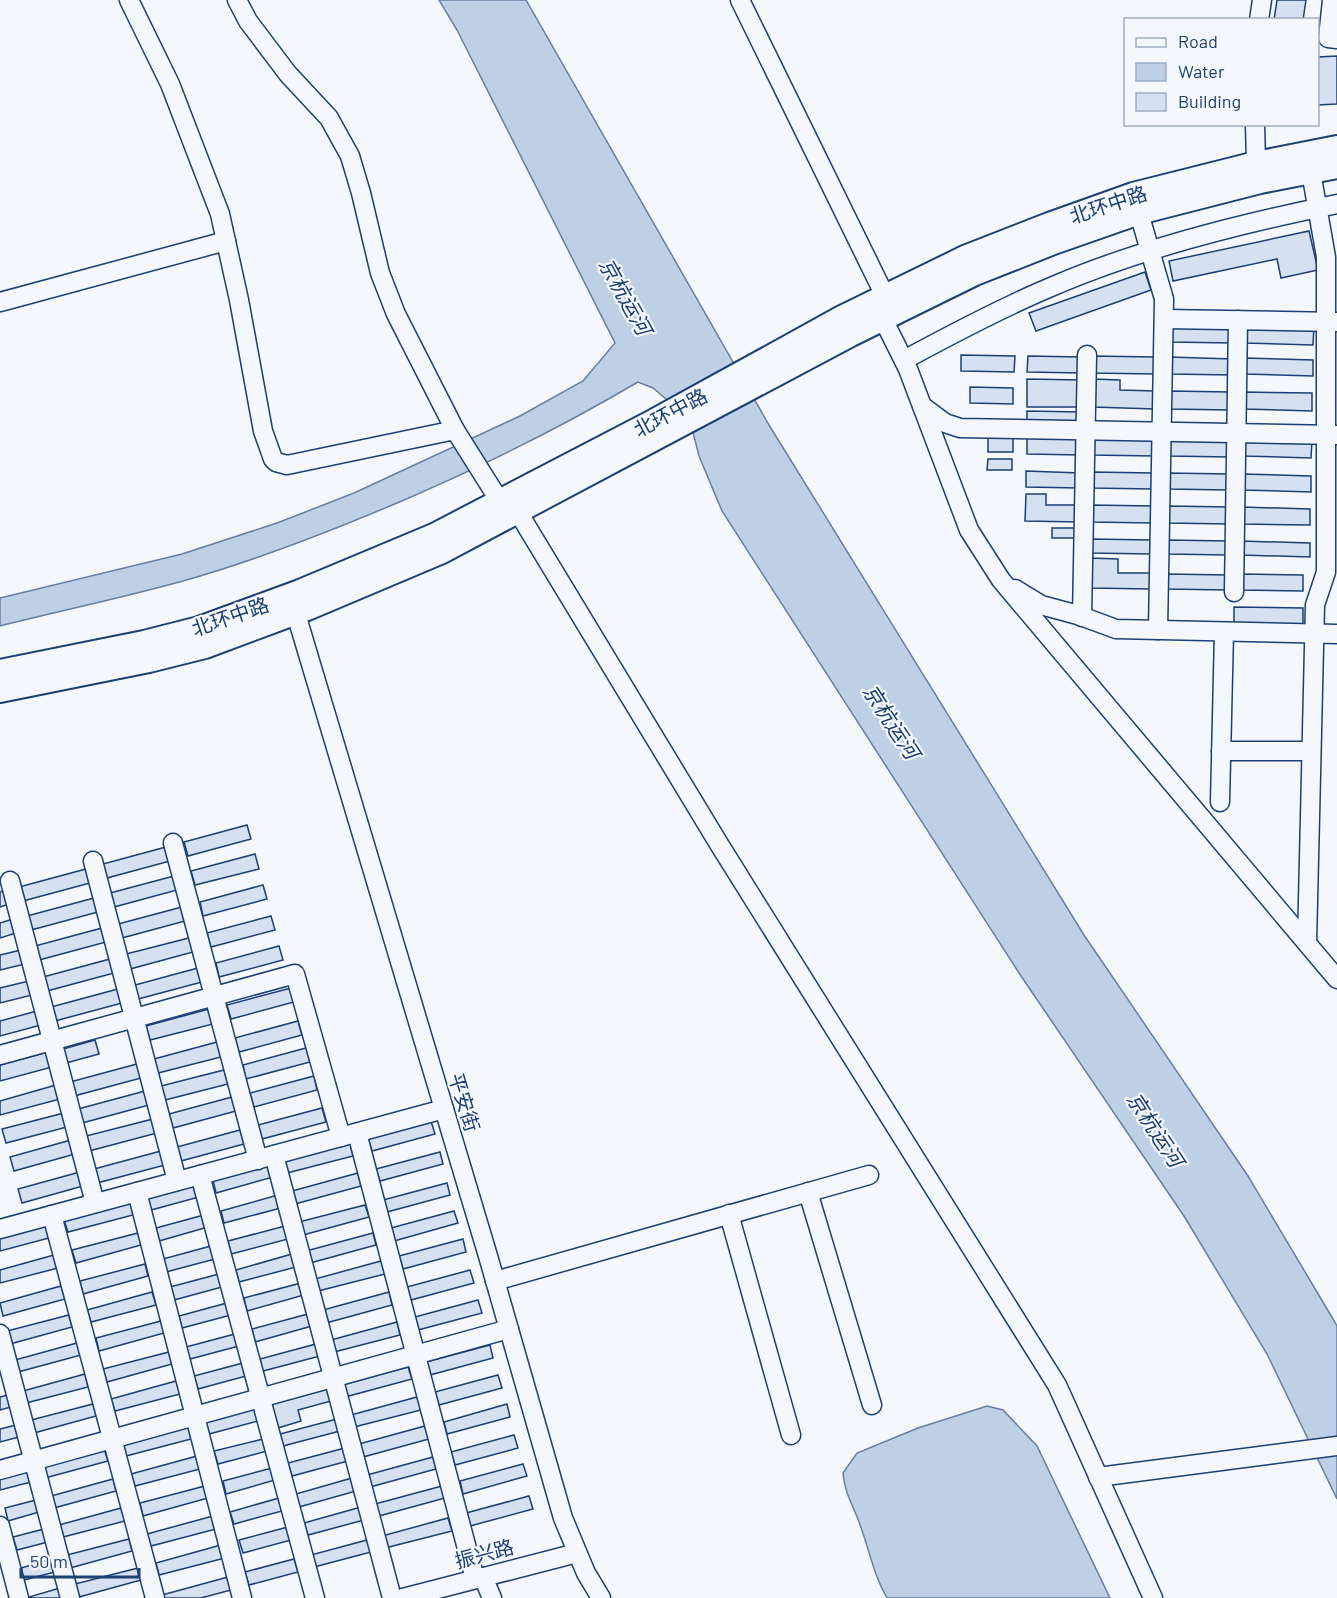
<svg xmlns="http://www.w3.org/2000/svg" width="1337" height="1598" font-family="Barlow,'Noto Sans SC',sans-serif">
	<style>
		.water { fill: #bed0e5; stroke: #687fa3; stroke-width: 1.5 }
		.building { fill: #d5e0f0; stroke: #1d3f73; stroke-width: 1.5 }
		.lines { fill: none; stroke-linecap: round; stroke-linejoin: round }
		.minor-casing { stroke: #1d3f73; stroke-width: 21 }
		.major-casing { stroke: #1d3f73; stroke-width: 26 }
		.minor { stroke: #f4f7fb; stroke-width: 18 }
		.major { stroke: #f4f7fb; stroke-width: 22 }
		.labels { text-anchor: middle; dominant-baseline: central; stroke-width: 4.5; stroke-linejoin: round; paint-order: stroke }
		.street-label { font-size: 20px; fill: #1d3f73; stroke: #f4f7fb }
		.water-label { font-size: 21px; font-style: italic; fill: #1d3f73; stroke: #f4f7fb }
	</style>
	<rect width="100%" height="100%" fill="#f4f7fb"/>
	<!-- water -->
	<g class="water">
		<path d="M439,0H526L769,425L1084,935L1248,1176L1333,1319L1337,1326V1499L1267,1354L1184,1216L1021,976L722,511L699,456L693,432L681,414L666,399L653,388L638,382C565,425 489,463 411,497C339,528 266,557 190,579C127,597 63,610 0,626V598L182,554L277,523L354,493L520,416L583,381L615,343L457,30Z"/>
		<path d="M987,1406L1003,1410L1037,1446L1110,1598H887C873,1574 869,1548 859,1522C852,1503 845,1494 843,1473L857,1453L918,1428Z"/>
	</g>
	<!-- building -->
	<g class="building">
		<polygon points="1277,0 1306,0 1303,20 1274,20"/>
		<polygon points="1337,56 1337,104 1318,105 1318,57"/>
		<polygon points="1309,231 1318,270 1281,278 1277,259 1173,281 1169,261"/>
		<polygon points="1145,272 1151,290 1036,331 1029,313"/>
		<polygon points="1170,324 1232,325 1232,343 1169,342"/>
		<polygon points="1245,325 1314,326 1313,345 1244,343"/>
		<polygon points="961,355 1015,356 1014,372 961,371"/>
		<polygon points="1028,356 1081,357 1081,373 1027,372"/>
		<polygon points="1093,356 1155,357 1155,374 1092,373"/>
		<polygon points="1169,357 1232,359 1232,375 1169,374"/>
		<polygon points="1244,358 1313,360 1313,376 1244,374"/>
		<polygon points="1027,379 1081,380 1081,407 1027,407"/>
		<polygon points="1092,379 1120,380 1120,390 1155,391 1155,409 1092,407"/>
		<polygon points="970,387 1013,388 1013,404 970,403"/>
		<polygon points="1169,391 1231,392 1231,410 1168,409"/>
		<polygon points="1244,392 1312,393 1312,411 1243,409"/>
		<polygon points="1027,411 1080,412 1080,422 1027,421"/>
		<polygon points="988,435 1013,436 1013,452 988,452"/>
		<polygon points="1027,437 1080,438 1080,455 1027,454"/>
		<polygon points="1091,437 1154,438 1154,456 1091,455"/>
		<polygon points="1168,439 1230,439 1230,457 1167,456"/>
		<polygon points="1243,439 1312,441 1311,458 1242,456"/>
		<polygon points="988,459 1012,459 1012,470 987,470"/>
		<polygon points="1026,471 1080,473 1079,488 1026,487"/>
		<polygon points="1091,472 1153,473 1153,489 1091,488"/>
		<polygon points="1167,473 1230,474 1229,490 1167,489"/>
		<polygon points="1242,474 1311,476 1311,492 1242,490"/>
		<polygon points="1026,494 1046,494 1046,505 1079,505 1079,522 1025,521"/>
		<polygon points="1090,505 1153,506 1152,523 1090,522"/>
		<polygon points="1167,506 1229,507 1229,524 1166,523"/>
		<polygon points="1242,507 1310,509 1310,525 1241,524"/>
		<rect x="1052" y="528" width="26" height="10"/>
		<polygon points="1090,539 1152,540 1152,554 1089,553"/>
		<polygon points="1166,540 1229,541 1228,555 1166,554"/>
		<polygon points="1241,541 1310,543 1310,557 1241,555"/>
		<polygon points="1089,558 1118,559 1118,573 1152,573 1151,589 1089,588"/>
		<polygon points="1166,574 1228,575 1228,590 1165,589"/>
		<polygon points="1240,574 1303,575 1303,591 1240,590"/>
		<polygon points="1234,607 1303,608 1303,624 1234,623"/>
		<polygon points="247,825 251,839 188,856 184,842"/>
		<polygon points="166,847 170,861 107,878 103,864"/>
		<polygon points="255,854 259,869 195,885 191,871"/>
		<polygon points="86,869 90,883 23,901 19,887"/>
		<polygon points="174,876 177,890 114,907 110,893"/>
		<polygon points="263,885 267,899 203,916 200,902"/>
		<polygon points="5,890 9,904 0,907 0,892"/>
		<polygon points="94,898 98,912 31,930 27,916"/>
		<polygon points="182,907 185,921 122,938 118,924"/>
		<polygon points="271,916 275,930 211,947 207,933"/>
		<polygon points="13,919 16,933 0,938 0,923"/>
		<polygon points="102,928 106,942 39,960 35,946"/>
		<polygon points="189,938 193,952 130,969 126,954"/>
		<polygon points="279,946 283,960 219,977 216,963"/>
		<polygon points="21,950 25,964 0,970 0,955"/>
		<polygon points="110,959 114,973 47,991 43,977"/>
		<polygon points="198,968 202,982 138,999 135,985"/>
		<polygon points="29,981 32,995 0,1003 0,988"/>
		<polygon points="291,988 294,1002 231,1019 227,1005"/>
		<polygon points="118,989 122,1003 55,1021 51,1007"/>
		<polygon points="209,1009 213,1024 150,1040 146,1026"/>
		<polygon points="37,1011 41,1025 0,1036 0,1021"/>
		<polygon points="298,1021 302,1035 239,1052 235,1038"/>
		<polygon points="95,1040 99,1054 66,1063 63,1049"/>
		<polygon points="217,1042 221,1057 158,1073 154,1059"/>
		<polygon points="306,1048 310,1062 246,1079 243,1065"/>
		<polygon points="48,1052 52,1067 0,1081 0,1065"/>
		<polygon points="137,1064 141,1078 74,1096 70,1082"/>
		<polygon points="224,1070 228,1084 165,1100 161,1086"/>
		<polygon points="314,1076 317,1090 254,1107 250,1093"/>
		<polygon points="56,1085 60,1099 0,1115 0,1101"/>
		<polygon points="145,1091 149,1105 82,1123 78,1109"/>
		<polygon points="232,1097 236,1111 173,1128 169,1114"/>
		<polygon points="322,1108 326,1122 262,1139 258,1125"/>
		<polygon points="64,1113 67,1127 6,1143 2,1129"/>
		<polygon points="153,1119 157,1133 89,1151 86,1136"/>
		<polygon points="431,1121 435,1134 372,1151 368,1138"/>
		<polygon points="240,1130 244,1144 181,1161 177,1147"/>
		<polygon points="71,1140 75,1154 14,1171 10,1157"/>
		<polygon points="350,1143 353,1156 287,1173 284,1161"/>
		<polygon points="161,1151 165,1165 97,1183 94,1169"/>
		<polygon points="440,1152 443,1164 380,1181 376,1169"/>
		<polygon points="269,1165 273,1177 216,1193 213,1180"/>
		<polygon points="80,1172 83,1186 22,1203 18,1189"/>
		<polygon points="358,1173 361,1186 295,1204 292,1191"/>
		<polygon points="447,1183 450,1195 387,1212 383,1200"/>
		<polygon points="196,1185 199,1197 151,1210 147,1198"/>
		<polygon points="278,1195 281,1208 224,1223 221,1211"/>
		<polygon points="130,1202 133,1215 68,1232 64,1220"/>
		<polygon points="365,1205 369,1217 303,1235 299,1222"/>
		<polygon points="454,1211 458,1223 394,1241 391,1228"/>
		<polygon points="204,1215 208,1227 159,1241 156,1228"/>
		<polygon points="46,1225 49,1238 0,1251 0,1237"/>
		<polygon points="285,1226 288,1239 231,1254 228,1241"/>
		<polygon points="138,1233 141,1245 76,1263 72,1250"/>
		<polygon points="373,1233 376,1245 310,1263 306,1251"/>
		<polygon points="463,1239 466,1252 403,1269 399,1256"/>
		<polygon points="211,1246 215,1259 166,1272 163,1259"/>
		<polygon points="292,1254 296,1267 239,1282 236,1270"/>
		<polygon points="54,1255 58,1268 0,1283 0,1270"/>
		<polygon points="381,1261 385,1274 318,1291 315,1279"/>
		<polygon points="145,1264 148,1276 83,1294 80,1281"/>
		<polygon points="470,1270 474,1283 411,1300 407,1287"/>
		<polygon points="219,1274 222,1287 174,1300 170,1287"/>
		<polygon points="301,1283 304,1295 247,1311 244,1298"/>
		<polygon points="61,1286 65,1299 3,1316 0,1303"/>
		<polygon points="152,1292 156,1305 91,1322 87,1310"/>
		<polygon points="389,1292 392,1305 326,1323 323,1310"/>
		<polygon points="478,1300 482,1313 418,1330 415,1317"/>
		<polygon points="227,1303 231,1315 182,1328 179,1316"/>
		<polygon points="308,1314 312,1326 255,1342 252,1329"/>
		<polygon points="69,1315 72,1327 10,1344 7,1331"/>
		<polygon points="161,1321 164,1333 99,1351 96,1338"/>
		<polygon points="397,1322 400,1335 334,1352 331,1340"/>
		<polygon points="235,1334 239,1346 190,1359 186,1347"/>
		<polygon points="77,1343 81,1355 18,1372 15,1360"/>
		<polygon points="316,1344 320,1356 263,1371 260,1359"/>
		<polygon points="490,1345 493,1358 430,1375 426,1362"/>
		<polygon points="169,1352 172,1364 107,1382 103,1369"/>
		<polygon points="243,1363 246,1376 198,1389 194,1376"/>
		<polygon points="408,1367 412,1379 345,1397 342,1385"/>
		<polygon points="85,1374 88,1387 26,1403 23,1391"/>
		<polygon points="498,1375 502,1388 439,1405 435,1392"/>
		<polygon points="176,1381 180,1394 115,1411 111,1399"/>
		<polygon points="328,1389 331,1401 298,1410 301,1421 278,1428 271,1404"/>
		<polygon points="8,1395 11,1407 0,1410 0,1397"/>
		<polygon points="417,1397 421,1410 354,1427 351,1415"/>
		<polygon points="93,1404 96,1416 34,1433 31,1420"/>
		<polygon points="507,1404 510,1417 447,1434 444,1422"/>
		<polygon points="254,1408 258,1421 209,1434 206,1421"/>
		<polygon points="337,1419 340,1431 283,1446 280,1434"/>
		<polygon points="16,1425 19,1437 0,1442 0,1429"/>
		<polygon points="188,1426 191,1439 126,1456 123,1444"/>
		<polygon points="425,1426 429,1439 363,1457 359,1444"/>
		<polygon points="514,1435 518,1448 455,1465 451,1452"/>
		<polygon points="263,1439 267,1451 218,1464 214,1451"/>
		<polygon points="345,1448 348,1461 292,1476 288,1463"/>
		<polygon points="104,1449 108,1461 45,1478 42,1465"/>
		<polygon points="197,1456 200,1469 135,1486 131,1474"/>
		<polygon points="433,1457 436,1469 370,1487 367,1475"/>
		<polygon points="523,1464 527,1476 463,1494 460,1481"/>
		<polygon points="272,1468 275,1480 226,1494 223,1481"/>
		<polygon points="27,1469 31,1482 0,1490 0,1477"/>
		<polygon points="352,1478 356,1491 299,1507 296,1494"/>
		<polygon points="113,1479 116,1491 54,1508 51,1496"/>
		<polygon points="205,1486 208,1498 143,1516 140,1503"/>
		<polygon points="442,1486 445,1498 379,1516 375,1504"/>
		<polygon points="529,1496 533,1509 470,1526 466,1513"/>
		<polygon points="279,1498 282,1511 234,1524 230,1512"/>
		<polygon points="36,1500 39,1512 8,1521 5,1508"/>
		<polygon points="361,1507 364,1520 308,1535 304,1523"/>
		<polygon points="121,1508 125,1521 63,1537 59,1525"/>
		<polygon points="213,1516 216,1529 151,1546 147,1534"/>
		<polygon points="448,1518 452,1531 385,1548 382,1536"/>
		<polygon points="288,1527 291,1540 243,1553 239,1540"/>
		<polygon points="44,1529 48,1542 17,1550 13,1537"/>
		<polygon points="129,1539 132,1551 70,1568 67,1555"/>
		<polygon points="367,1540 371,1552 314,1567 311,1555"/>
		<polygon points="221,1545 225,1558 159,1575 156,1563"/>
		<polygon points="52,1559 55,1572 24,1580 21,1568"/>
		<polygon points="294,1559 298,1572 249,1585 245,1572"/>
		<polygon points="138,1568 141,1580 79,1597 75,1584"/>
		<polygon points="228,1577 231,1590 201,1598 163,1598 162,1595"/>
		<polygon points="60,1588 63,1598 30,1598 29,1597"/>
	</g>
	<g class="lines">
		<!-- minor casing -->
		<g class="minor-casing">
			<g id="minor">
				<polyline points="129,0 170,84 220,214 239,300 263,431 273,459 276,462 287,465 455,430"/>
				<polyline points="237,0 248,21 288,74 329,118 350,156 361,193 380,273 396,314 455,430 499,500"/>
				<polyline points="740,0 885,296"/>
				<polyline points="1332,0 1328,38 1337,39"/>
				<polyline points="1259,20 1262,0"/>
				<polyline points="1255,124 1256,163"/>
				<polyline points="1139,213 1164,299 1158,630"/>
				<polyline points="0,302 226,241"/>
				<polyline points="883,319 908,369 969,530 1001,580 1337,979"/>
				<polyline points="1165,319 1337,322"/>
				<path d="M904,360C952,334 1001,308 1051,287C1141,248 1242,223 1337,204"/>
				<polyline points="922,406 945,423 960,428 1337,435"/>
				<polyline points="518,512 719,844 1057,1385 1153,1598"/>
				<polyline points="1015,589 1041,605 1078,615 1116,629 1337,634"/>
				<polyline points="1234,592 1238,320"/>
				<polyline points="296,614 488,1256 563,1518 586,1573 601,1598"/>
				<polyline points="1082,617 1087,355"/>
				<polyline points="1221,751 1311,751"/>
				<polyline points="1220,802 1224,632"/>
				<polyline points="173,843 258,1160"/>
				<polyline points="93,861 177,1181"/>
				<polyline points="10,881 95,1203"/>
				<polyline points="1307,943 1315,605 1326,572 1326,257 1311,172"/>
				<polyline points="0,1055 295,974 341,1137"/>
				<polyline points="357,1133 475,1579"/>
				<polyline points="274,1155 392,1598"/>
				<polyline points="200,1175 315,1598"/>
				<polyline points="137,1192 242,1598"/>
				<polyline points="808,1192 872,1405"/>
				<polyline points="729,1214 791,1435"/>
				<polyline points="52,1215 155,1598"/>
				<polyline points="0,1229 444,1109"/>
				<polyline points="495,1281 869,1175"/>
				<polyline points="0,1334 70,1598"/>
				<polyline points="0,1470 509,1329"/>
				<polyline points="1098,1477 1337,1446"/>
				<polyline points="0,1526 19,1598"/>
				<polyline points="483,1577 492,1598"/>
				<polyline points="403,1598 577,1553"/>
			</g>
		</g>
		<!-- major casing -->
		<g class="major-casing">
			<g id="major">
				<polyline points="0,671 144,642 199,628 300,591 434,535 655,420 842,317 967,256 1049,224 1133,194 1256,163 1337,147"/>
				<polyline points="0,691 149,661 205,647 307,609 442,552 851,335 975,274 1056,242 1139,213 1260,182 1337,167"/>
			</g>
		</g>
		<!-- minor -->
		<use href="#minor" class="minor"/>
		<!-- major -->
		<use href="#major" class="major"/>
	</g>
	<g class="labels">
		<!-- street labels -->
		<g class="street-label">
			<text transform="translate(1108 204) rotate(-18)">北环中路</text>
			<text transform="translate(670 412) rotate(-28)">北环中路</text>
			<text transform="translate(230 616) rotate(-19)">北环中路</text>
			<text transform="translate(465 1102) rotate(73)">平安街</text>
			<text transform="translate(484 1553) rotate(-15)">振兴路</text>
		</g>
		<!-- water labels -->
		<g class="water-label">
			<text transform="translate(626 296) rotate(61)">京杭运河</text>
			<text transform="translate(892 721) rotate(57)">京杭运河</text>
			<text transform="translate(1156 1129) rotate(57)">京杭运河</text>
		</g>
	</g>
	<!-- legend -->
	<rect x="1124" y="18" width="195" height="108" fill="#f4f7fb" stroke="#9eadc5" stroke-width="1.5"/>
	<rect x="1136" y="38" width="30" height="9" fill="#f4f7fb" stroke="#9eadc5" stroke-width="1.5"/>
	<text x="1178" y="48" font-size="18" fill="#1d3f73">Road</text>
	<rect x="1136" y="63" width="30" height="18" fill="#bed0e5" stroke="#9eadc5" stroke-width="1.5"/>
	<text x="1178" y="78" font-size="18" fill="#1d3f73">Water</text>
	<rect x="1136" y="93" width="30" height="18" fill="#d5e0f0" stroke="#9eadc5" stroke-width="1.5"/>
	<text x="1178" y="108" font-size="18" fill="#1d3f73">Building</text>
	<!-- scale -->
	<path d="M21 1568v9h118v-9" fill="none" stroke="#1d3f73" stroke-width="3"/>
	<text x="30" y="1568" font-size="18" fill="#1d3f73" stroke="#f4f7fb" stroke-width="4.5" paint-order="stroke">50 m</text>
</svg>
